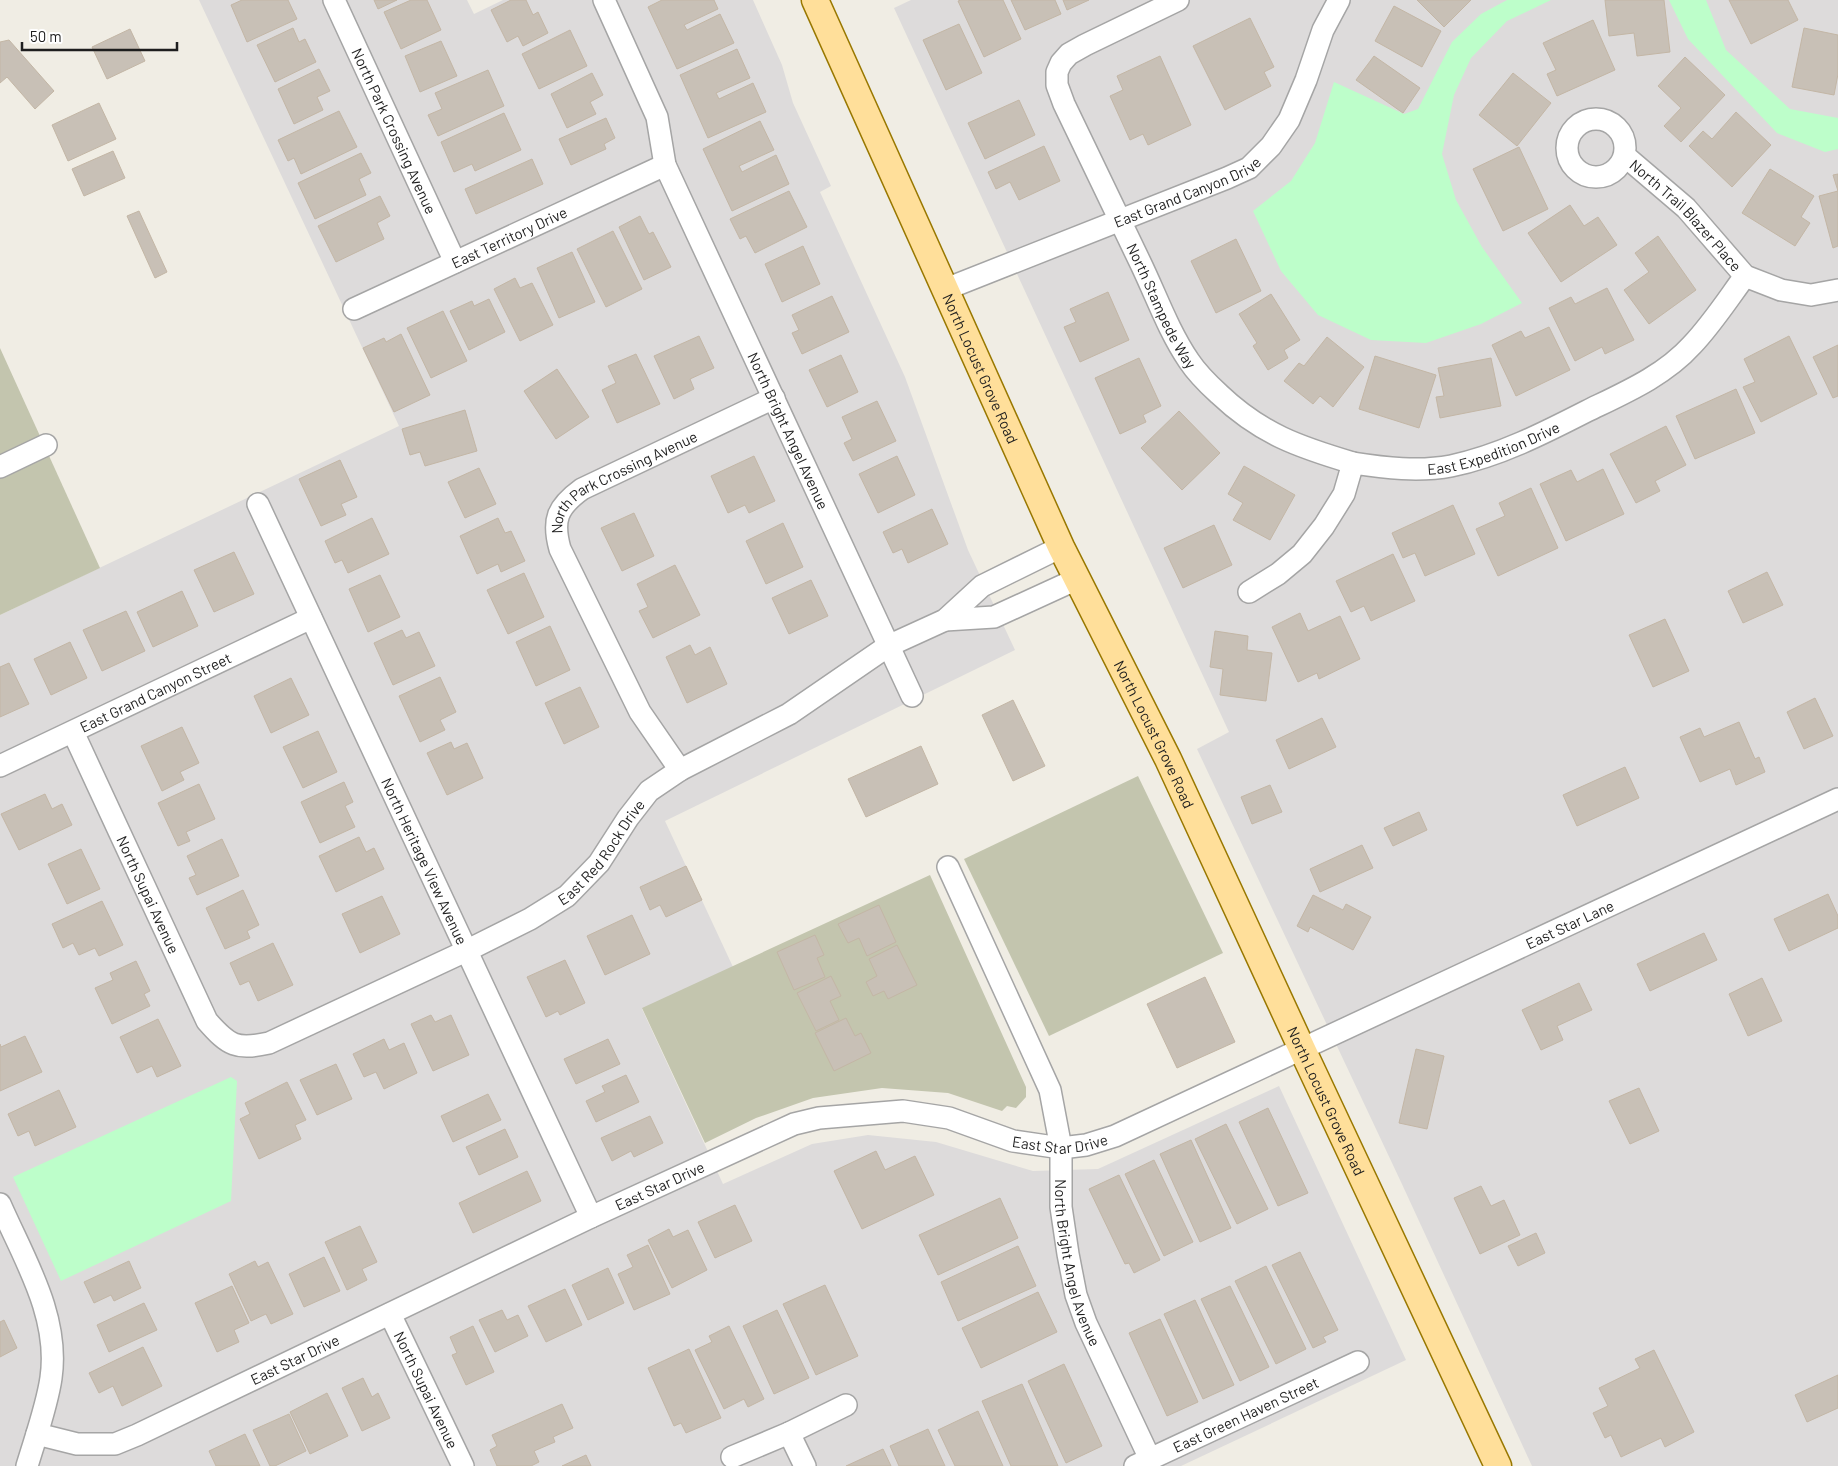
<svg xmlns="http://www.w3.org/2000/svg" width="1838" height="1466" font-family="Barlow,sans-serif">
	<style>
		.residential { fill: #dddbdb }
		.construction { fill: #c3c5ae }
		.park { fill: #bdfeca }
		.building { fill: #c8c0b6; stroke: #c3b6a5 }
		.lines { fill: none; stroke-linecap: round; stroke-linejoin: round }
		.minor-casing { stroke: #a5a5a5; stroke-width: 24 }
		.major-casing { stroke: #997800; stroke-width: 29 }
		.minor { stroke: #fff; stroke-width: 21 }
		.major { stroke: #ffdf9a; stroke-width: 26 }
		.labels { text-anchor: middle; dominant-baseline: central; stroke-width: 4; stroke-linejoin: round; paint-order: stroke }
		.street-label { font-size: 15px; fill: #1e1e1e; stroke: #fff }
	</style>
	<rect width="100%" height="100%" fill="#f0ede4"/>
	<!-- residential -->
	<g class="residential">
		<polygon points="199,0 467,0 474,14 503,0 753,0 782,65 793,103 831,186 820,192 905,377 968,550 1015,650 665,821 733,967 642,1009 723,1184 812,1144 868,1135 936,1142 1033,1171 1098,1169 1279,1086 1406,1360 1181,1466 0,1466 0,615 399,426"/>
		<polygon points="911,0 1838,0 1838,1466 1532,1466 1401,1182 1197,749 1229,732 894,8"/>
	</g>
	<!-- construction -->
	<g class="construction">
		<polygon points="0,348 100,568 0,615"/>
		<polygon points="1138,776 1223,953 1049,1036 964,859"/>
		<polygon points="930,875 1026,1087 1026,1097 1016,1108 1007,1106 1002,1111 948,1093 882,1088 813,1098 756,1118 705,1143 642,1008"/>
	</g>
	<!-- park -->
	<g class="park">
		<polygon points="1507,0 1551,0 1507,21 1471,58 1454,95 1442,154 1456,200 1482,247 1522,303 1481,324 1426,343 1371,340 1318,315 1281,271 1253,211 1291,181 1315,143 1334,82 1404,114 1418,109 1452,42 1481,14"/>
		<polygon points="1669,0 1706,0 1726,50 1790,109 1838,118 1838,149 1825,152 1777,133 1688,39"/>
		<polygon points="231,1077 237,1081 231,1201 61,1281 13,1177"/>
	</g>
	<!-- building -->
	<g class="building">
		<polygon points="242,0 288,0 297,19 247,42 231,5"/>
		<polygon points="374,0 397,0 378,9"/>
		<polygon points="411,0 427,0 441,30 401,49 384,12"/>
		<polygon points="511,0 526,0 533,15 538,12 548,33 523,46 518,36 507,42 491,10"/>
		<polygon points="662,0 714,0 718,9 684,25 687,30 720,14 734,43 677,69 648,7"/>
		<polygon points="961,0 1003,0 1021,39 984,57 958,1"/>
		<polygon points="1011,0 1055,0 1061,14 1025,30"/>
		<polygon points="1063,0 1089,0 1067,10"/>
		<polygon points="1417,0 1471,0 1444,27"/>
		<polygon points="1605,0 1664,0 1670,52 1637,56 1634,33 1609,36"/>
		<polygon points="1729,0 1788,0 1798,20 1751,44"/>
		<polygon points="1394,6 1441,31 1422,67 1375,41"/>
		<polygon points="1250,18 1274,67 1264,72 1271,86 1225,110 1193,46"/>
		<polygon points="1593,20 1615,70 1557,96 1547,74 1556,70 1543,43"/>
		<polygon points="959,24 982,73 946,90 923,40"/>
		<polygon points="293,28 299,42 305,39 316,62 275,82 257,45"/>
		<polygon points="1804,28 1838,35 1838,74 1834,95 1792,87"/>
		<polygon points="130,29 145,61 107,79 92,47"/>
		<polygon points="570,30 587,66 539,89 522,54"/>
		<polygon points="9,40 54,91 35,109 7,77 0,83 0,42"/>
		<polygon points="441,41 457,76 420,92 405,56"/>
		<polygon points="737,49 750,78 716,93 719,99 753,83 766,112 708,138 680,75"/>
		<polygon points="1160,56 1191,125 1148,145 1143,134 1130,140 1110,96 1123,90 1117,76"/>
		<polygon points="1374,56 1420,88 1403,113 1356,80"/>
		<polygon points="1685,57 1725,95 1681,142 1664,126 1681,108 1658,86"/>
		<polygon points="319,69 330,91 317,97 323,110 294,124 278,89"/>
		<polygon points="488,70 504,106 438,136 428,115 442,109 435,93"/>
		<polygon points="592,73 603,95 590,102 596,114 567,128 551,94"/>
		<polygon points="1513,73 1551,103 1517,146 1479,115"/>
		<polygon points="1019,100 1035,135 985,159 968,123"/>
		<polygon points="99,103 116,139 68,161 52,125"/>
		<polygon points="339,111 357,147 301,174 294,158 288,161 278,140"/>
		<polygon points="1736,112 1771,145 1732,187 1689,146 1703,131 1712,139"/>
		<polygon points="504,113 521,150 475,171 472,164 454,172 441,142"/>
		<polygon points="606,118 615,138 604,144 606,149 571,165 559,139"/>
		<polygon points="760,121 774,150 739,166 742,172 776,155 789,184 732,211 703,149"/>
		<polygon points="1044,146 1060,181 1019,200 1010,182 996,189 988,172"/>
		<polygon points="1519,147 1548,209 1503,231 1473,169"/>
		<polygon points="113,151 125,178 84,196 72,169"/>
		<polygon points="361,153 371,173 359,179 366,195 315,219 298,183"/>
		<polygon points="532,159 543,184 476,214 465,189"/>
		<polygon points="1770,169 1814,196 1801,217 1810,223 1795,246 1742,213"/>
		<polygon points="1838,174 1838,246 1833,248 1819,196 1838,191 1833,175"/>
		<polygon points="789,191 807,227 755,253 746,236 740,239 730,219"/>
		<polygon points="380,196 390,216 377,223 384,239 336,262 318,226"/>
		<polygon points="1570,205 1584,226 1598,217 1617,245 1561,282 1528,233"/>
		<polygon points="139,211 167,272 155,278 127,216"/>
		<polygon points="640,216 649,234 653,232 671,267 644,280 619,227"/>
		<polygon points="613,231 642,289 606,307 577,249"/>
		<polygon points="1658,236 1696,290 1649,324 1624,290 1649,272 1635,253"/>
		<polygon points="1236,239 1261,291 1216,313 1191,261"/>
		<polygon points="803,246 820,284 782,302 765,264"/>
		<polygon points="572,252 595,302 559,318 537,268"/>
		<polygon points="515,278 520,288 532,283 553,325 520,341 494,289"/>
		<polygon points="1607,288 1634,340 1605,354 1602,347 1575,361 1549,308 1571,297 1575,304"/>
		<polygon points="1108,292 1129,340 1080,362 1064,327 1076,322 1070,309"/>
		<polygon points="1271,294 1300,340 1284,350 1288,358 1268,370 1253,346 1257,343 1239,314"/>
		<polygon points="832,296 849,332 802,354 792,333 799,330 792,315"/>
		<polygon points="489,299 505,332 469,350 450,311 472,301 474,306"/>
		<polygon points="443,311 467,361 431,378 407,328"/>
		<polygon points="1549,327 1570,370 1516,396 1492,345 1521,331 1525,338"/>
		<polygon points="401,334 430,395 394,412 363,348 384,338 386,342"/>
		<polygon points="699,336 714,368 690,379 694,389 674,399 654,356"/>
		<polygon points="1789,336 1817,394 1761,422 1743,387 1755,382 1744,359"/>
		<polygon points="1327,337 1364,367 1333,407 1320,396 1313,404 1284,381 1299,363 1304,366"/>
		<polygon points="1838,345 1838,396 1833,398 1813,357"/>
		<polygon points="636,354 660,404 617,423 602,390 616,383 608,366"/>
		<polygon points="841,355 858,392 827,407 809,370"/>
		<polygon points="1375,356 1436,375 1419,428 1359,409"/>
		<polygon points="1139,358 1161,406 1143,415 1146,422 1120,434 1095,378"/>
		<polygon points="1491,358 1501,406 1440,418 1436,397 1444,396 1438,368"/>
		<polygon points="557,369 589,417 556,439 524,391"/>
		<polygon points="1736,389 1755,433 1695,459 1676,416"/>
		<polygon points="877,401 896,441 853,461 844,443 852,439 842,417"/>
		<polygon points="465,410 477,451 425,466 420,452 410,455 402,429"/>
		<polygon points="1179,411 1220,453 1182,490 1141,448"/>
		<polygon points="1666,426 1686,465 1655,481 1660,491 1636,503 1610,454"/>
		<polygon points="754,456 775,501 749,513 745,505 728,513 711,476"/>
		<polygon points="897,456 915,495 878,513 859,474"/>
		<polygon points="340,460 357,497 341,504 346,515 321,526 299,479"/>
		<polygon points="1244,466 1295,495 1270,540 1233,520 1243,503 1228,494"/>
		<polygon points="479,468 496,504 465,518 448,482"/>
		<polygon points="1603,469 1624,514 1566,541 1540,484 1571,470 1577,482"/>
		<polygon points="1531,488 1558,548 1498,576 1476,529 1505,516 1499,503"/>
		<polygon points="1453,505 1475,554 1425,576 1415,553 1403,558 1392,533"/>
		<polygon points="932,509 948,544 908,563 902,549 893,553 883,532"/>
		<polygon points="634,513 654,556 622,571 601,528"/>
		<polygon points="372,518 389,554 348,573 342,560 335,563 325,541"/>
		<polygon points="498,518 505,533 511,531 525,561 501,572 498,564 477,574 460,536"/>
		<polygon points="783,523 803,567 766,584 746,541"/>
		<polygon points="1214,525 1232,565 1183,588 1164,548"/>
		<polygon points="234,552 254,594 214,612 194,570"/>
		<polygon points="1393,554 1415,601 1371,621 1364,606 1351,612 1336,581"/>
		<polygon points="675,565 700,615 653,638 639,611 648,607 637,584"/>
		<polygon points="1767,572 1783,605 1743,623 1728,591"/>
		<polygon points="524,573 544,617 508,634 487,590"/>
		<polygon points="380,575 400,617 368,632 349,589"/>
		<polygon points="811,580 828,616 789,634 772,598"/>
		<polygon points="182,591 198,626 153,647 137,612"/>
		<polygon points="126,611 145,651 102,671 83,630"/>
		<polygon points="1300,613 1308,631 1340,616 1360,659 1319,679 1317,673 1298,682 1272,627"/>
		<polygon points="1665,619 1689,671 1653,687 1629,635"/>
		<polygon points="550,626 570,670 536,686 516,642"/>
		<polygon points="402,630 406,638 419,632 435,666 393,685 374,643"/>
		<polygon points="1215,631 1248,636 1247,650 1272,653 1266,701 1220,695 1223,669 1210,667"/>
		<polygon points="70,642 87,678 51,695 34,659"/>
		<polygon points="690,645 695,655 710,647 727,684 687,703 666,657"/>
		<polygon points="9,663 29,704 0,717 0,667"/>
		<polygon points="440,677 456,712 440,720 445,730 420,742 399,696"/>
		<polygon points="291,678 309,715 271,733 254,696"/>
		<polygon points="580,687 599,727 564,744 545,703"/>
		<polygon points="1815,698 1833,736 1804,749 1787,712"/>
		<polygon points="1013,700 1045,766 1013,781 982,715"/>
		<polygon points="1322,718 1336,747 1289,769 1276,740"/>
		<polygon points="1739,722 1755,759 1759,757 1765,772 1736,785 1730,769 1700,782 1680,737 1700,728 1704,737"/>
		<polygon points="182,727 199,763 180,772 184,780 162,791 141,746"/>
		<polygon points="318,731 337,772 303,788 283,747"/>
		<polygon points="451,742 454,749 467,743 483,778 447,795 427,753"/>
		<polygon points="921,746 938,784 866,817 848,779"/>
		<polygon points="1625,767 1639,798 1577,826 1563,795"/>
		<polygon points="344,782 353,802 345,806 355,827 320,843 301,802"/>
		<polygon points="199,784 215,819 186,832 190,841 178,846 158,803"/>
		<polygon points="1270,785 1282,812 1252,824 1241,797"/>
		<polygon points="45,794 52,809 62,804 72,825 19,850 1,814"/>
		<polygon points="1419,812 1427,830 1393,846 1384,828"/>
		<polygon points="359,837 366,852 374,848 384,869 336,892 319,856"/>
		<polygon points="222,839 239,876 197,895 189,878 196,875 187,856"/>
		<polygon points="1362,845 1373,868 1320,892 1310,869"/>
		<polygon points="81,849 100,889 67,904 48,864"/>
		<polygon points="686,866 702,900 666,917 660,905 650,910 640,887"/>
		<polygon points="243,890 259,925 247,931 250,938 225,949 206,908"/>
		<polygon points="1828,894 1838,916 1838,928 1789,951 1774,919"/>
		<polygon points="1313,895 1343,910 1346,904 1371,917 1353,950 1310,927 1308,932 1297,926"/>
		<polygon points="382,896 400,934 360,953 342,914"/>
		<polygon points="102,901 123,945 99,956 95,948 79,955 73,943 63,948 52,924"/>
		<polygon points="879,905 896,942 867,956 859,938 848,943 838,924"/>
		<polygon points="632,915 650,954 605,975 587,936"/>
		<polygon points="1704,933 1717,960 1650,991 1637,964"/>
		<polygon points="815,935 824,955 817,958 825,977 794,990 777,952"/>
		<polygon points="273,943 293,985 258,1001 249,981 240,985 230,963"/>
		<polygon points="897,945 917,985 888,999 884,991 873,996 866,982 877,976 869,959"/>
		<polygon points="565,960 585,1003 560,1015 558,1011 546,1017 527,977"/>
		<polygon points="136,961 150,991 144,994 150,1006 112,1024 95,988 113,980 110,973"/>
		<polygon points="831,976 841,996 830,1001 839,1020 816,1031 797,993"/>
		<polygon points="1205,977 1235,1042 1177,1068 1147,1004"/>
		<polygon points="1762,978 1782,1021 1748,1036 1729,994"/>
		<polygon points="1579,983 1592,1010 1557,1026 1563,1040 1541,1050 1522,1010"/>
		<polygon points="431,1015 435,1022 451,1015 469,1055 433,1071 411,1024"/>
		<polygon points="846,1018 855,1036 861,1033 871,1053 834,1071 815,1033"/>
		<polygon points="158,1019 181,1066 157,1077 152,1066 137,1073 120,1037"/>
		<polygon points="25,1036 42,1072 0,1091 0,1044 1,1047"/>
		<polygon points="384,1039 389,1050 404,1043 417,1073 384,1089 376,1072 364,1077 353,1054"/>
		<polygon points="608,1039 620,1064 576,1084 564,1059"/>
		<polygon points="1416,1049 1444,1056 1427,1129 1399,1123"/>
		<polygon points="336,1064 352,1099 317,1115 300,1080"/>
		<polygon points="626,1075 639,1102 596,1122 586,1101 605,1092 602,1086"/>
		<polygon points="287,1082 306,1120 295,1125 301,1139 259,1159 240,1119 250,1114 245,1103"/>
		<polygon points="1639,1088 1659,1131 1630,1144 1609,1101"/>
		<polygon points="59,1090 76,1127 35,1146 29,1131 18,1136 8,1114"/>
		<polygon points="488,1094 501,1120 453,1142 441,1116"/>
		<polygon points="1268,1108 1308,1193 1278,1206 1239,1122"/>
		<polygon points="650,1116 663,1143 634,1157 631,1151 612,1161 601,1138"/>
		<polygon points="1226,1124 1268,1209 1237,1224 1195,1139"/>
		<polygon points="505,1129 518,1157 479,1175 466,1147"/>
		<polygon points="1191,1140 1231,1228 1200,1242 1160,1154"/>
		<polygon points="876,1151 885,1170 915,1156 934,1195 862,1229 834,1171"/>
		<polygon points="1154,1160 1193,1242 1164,1256 1125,1174"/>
		<polygon points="527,1171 541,1201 473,1233 459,1203"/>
		<polygon points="1119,1175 1160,1260 1134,1273 1129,1263 1125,1264 1089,1189"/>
		<polygon points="1481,1186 1491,1206 1504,1200 1520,1235 1480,1254 1454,1198"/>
		<polygon points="1000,1198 1018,1238 938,1275 919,1235"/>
		<polygon points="735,1205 752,1241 715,1258 698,1222"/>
		<polygon points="360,1226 377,1262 362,1269 367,1280 347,1290 325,1242"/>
		<polygon points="669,1229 673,1237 688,1230 707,1270 672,1288 648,1240"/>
		<polygon points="1536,1233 1545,1253 1518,1266 1508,1246"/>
		<polygon points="648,1245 670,1294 634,1310 618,1274 633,1267 627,1255"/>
		<polygon points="1018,1246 1036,1286 958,1321 941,1282"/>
		<polygon points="1300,1252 1338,1330 1323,1337 1326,1342 1313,1348 1272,1265"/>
		<polygon points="324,1257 340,1291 304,1307 289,1274"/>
		<polygon points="129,1261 141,1288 114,1301 111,1295 94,1303 84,1282"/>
		<polygon points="255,1261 258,1267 268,1262 293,1314 271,1324 266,1314 251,1321 229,1274"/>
		<polygon points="1266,1266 1306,1349 1276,1364 1235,1281"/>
		<polygon points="608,1268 624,1303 588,1320 572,1285"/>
		<polygon points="825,1285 858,1356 816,1375 783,1304"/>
		<polygon points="232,1286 249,1323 234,1330 239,1342 217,1352 195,1303"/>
		<polygon points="1230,1286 1269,1367 1240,1381 1201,1299"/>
		<polygon points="565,1289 582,1325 546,1342 528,1306"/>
		<polygon points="1038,1292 1057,1332 981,1368 962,1328"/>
		<polygon points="1195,1300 1234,1385 1203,1399 1164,1314"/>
		<polygon points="144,1303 157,1330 109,1352 97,1325"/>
		<polygon points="502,1310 507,1320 518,1315 528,1336 495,1352 479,1320"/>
		<polygon points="777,1310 809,1378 774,1394 743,1326"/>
		<polygon points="1160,1319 1198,1402 1167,1416 1129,1333"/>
		<polygon points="4,1320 17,1348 0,1357 0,1322"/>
		<polygon points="473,1326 494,1372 466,1385 452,1355 457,1353 450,1337"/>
		<polygon points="729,1326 764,1399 748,1407 744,1399 724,1409 695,1350 712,1342 709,1336"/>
		<polygon points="143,1347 162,1386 122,1406 113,1386 99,1393 89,1373"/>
		<polygon points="689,1349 721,1418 686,1433 681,1423 674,1426 648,1368"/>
		<polygon points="1654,1350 1694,1432 1665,1447 1661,1438 1621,1457 1611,1435 1605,1438 1593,1413 1608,1406 1599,1388 1640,1368 1635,1359"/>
		<polygon points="1064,1364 1102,1446 1066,1463 1028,1381"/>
		<polygon points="1838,1375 1838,1408 1807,1422 1795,1395"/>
		<polygon points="363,1378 372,1397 378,1393 390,1418 362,1431 342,1388"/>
		<polygon points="1022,1384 1058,1466 1011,1466 982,1401"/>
		<polygon points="327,1393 348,1436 310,1454 290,1412"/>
		<polygon points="562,1404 573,1428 553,1437 555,1442 534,1451 539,1462 531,1466 497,1466 490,1450 497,1446 492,1435"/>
		<polygon points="978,1411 1003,1466 955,1466 938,1430"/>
		<polygon points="289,1414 306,1451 275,1466 270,1466 253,1430"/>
		<polygon points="928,1429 945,1466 899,1466 890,1446"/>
		<polygon points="245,1434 260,1466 216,1466 209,1451"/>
		<polygon points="883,1449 891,1466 846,1466"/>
		<polygon points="586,1455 591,1466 562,1466"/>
	</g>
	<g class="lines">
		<!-- minor casing -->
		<g class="minor-casing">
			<g id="minor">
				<path id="s1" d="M334,0L455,262"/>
				<path id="s2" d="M604,0L657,117L665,165L912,696"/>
				<path id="s3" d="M1178,0L1085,45L1069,54L1061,63L1057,72V85L1064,104C1089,157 1115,209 1140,262C1156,295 1168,330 1189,361C1197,373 1208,384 1219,394C1261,434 1299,447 1353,463"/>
				<circle cx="1596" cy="148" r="29"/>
				<path id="s4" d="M1625,156L1686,208L1745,276L1781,290L1811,295L1838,290"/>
				<path id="s5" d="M946,289L1227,178L1249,168L1271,146L1289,120L1306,80L1323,30L1339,0"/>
				<path id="s6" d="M354,309L665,165"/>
				<polyline points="0,467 46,445"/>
				<path id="s7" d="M258,504L591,1217"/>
				<path id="s8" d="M1249,592L1278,574L1302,554L1324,526L1344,494L1353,463C1385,468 1419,472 1451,466C1499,456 1544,433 1587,411C1624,393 1664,376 1692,345C1712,324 1728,299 1745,276"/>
				<polyline points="945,620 994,617 1077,579"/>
				<path id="s9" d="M73,732L207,1021C229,1046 236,1050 269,1043L466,951L530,919L567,896L599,863L628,818L649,791L680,770L789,714L888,646L945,620L982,586L1061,547"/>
				<path id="s10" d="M0,766L311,618"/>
				<path id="s11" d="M680,770L640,712L560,549C552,520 557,507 582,489L774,398"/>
				<path id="s12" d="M948,867L1050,1090L1061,1148V1207L1068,1254L1076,1295L1086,1323L1150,1459"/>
				<path d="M0,1204C24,1259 60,1316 51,1378C47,1406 35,1439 27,1466"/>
				<path id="s13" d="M390,1314L463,1466"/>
				<polyline points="789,1433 805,1466"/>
				<path id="s14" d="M37,1434L77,1444H115L137,1435L591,1217L794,1124L819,1118L903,1111L949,1118L1013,1141L1061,1148L1086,1145L1115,1136L1838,799"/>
				<polyline points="732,1457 789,1433 846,1405"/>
				<path id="s15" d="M1135,1466L1358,1362"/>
			</g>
		</g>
		<!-- major casing -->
		<g class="major-casing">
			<g id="major">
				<path id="s16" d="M815,0L1061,547L1168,759L1302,1049L1498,1466"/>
			</g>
		</g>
		<!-- minor -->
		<use href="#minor" class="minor"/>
		<!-- major -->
		<use href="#major" class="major"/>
	</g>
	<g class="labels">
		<!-- street labels -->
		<g class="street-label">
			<text stroke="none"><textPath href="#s1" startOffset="144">North Park Crossing Avenue</textPath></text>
			<text stroke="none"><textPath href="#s5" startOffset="260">East Grand Canyon Drive</textPath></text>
			<text stroke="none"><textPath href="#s4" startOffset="85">North Trail Blazer Place</textPath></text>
			<text stroke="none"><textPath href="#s6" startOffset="171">East Territory Drive</textPath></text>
			<text stroke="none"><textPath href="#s3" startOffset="401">North Stampede Way</textPath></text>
			<text stroke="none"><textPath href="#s16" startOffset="404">North Locust Grove Road</textPath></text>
			<text stroke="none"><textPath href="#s2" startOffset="470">North Bright Angel Avenue</textPath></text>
			<text stroke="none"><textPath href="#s8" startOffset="315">East Expedition Drive</textPath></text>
			<text stroke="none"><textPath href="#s11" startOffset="358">North Park Crossing Avenue</textPath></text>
			<text stroke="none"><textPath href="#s10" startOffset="172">East Grand Canyon Street</textPath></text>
			<text stroke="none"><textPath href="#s16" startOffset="809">North Locust Grove Road</textPath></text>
			<text stroke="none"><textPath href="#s9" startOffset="778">East Red Rock Drive</textPath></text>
			<text stroke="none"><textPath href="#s7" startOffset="394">North Heritage View Avenue</textPath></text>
			<text stroke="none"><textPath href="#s9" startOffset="179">North Supai Avenue</textPath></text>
			<text stroke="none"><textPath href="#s14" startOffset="1660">East Star Lane</textPath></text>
			<text stroke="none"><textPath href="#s16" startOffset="1214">North Locust Grove Road</textPath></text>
			<text stroke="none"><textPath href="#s14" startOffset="1102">East Star Drive</textPath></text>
			<text stroke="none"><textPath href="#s14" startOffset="682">East Star Drive</textPath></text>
			<text stroke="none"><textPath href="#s12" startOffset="421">North Bright Angel Avenue</textPath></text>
			<text stroke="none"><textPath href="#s14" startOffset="278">East Star Drive</textPath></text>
			<text stroke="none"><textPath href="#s13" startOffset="84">North Supai Avenue</textPath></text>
			<text stroke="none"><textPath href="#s15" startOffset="122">East Green Haven Street</textPath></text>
		</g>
	</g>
	<!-- scale -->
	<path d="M22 42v8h155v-8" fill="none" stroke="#1e1e1e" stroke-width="2.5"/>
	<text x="30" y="42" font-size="15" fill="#1e1e1e" stroke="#ffffff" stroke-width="4" paint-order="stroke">50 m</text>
</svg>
